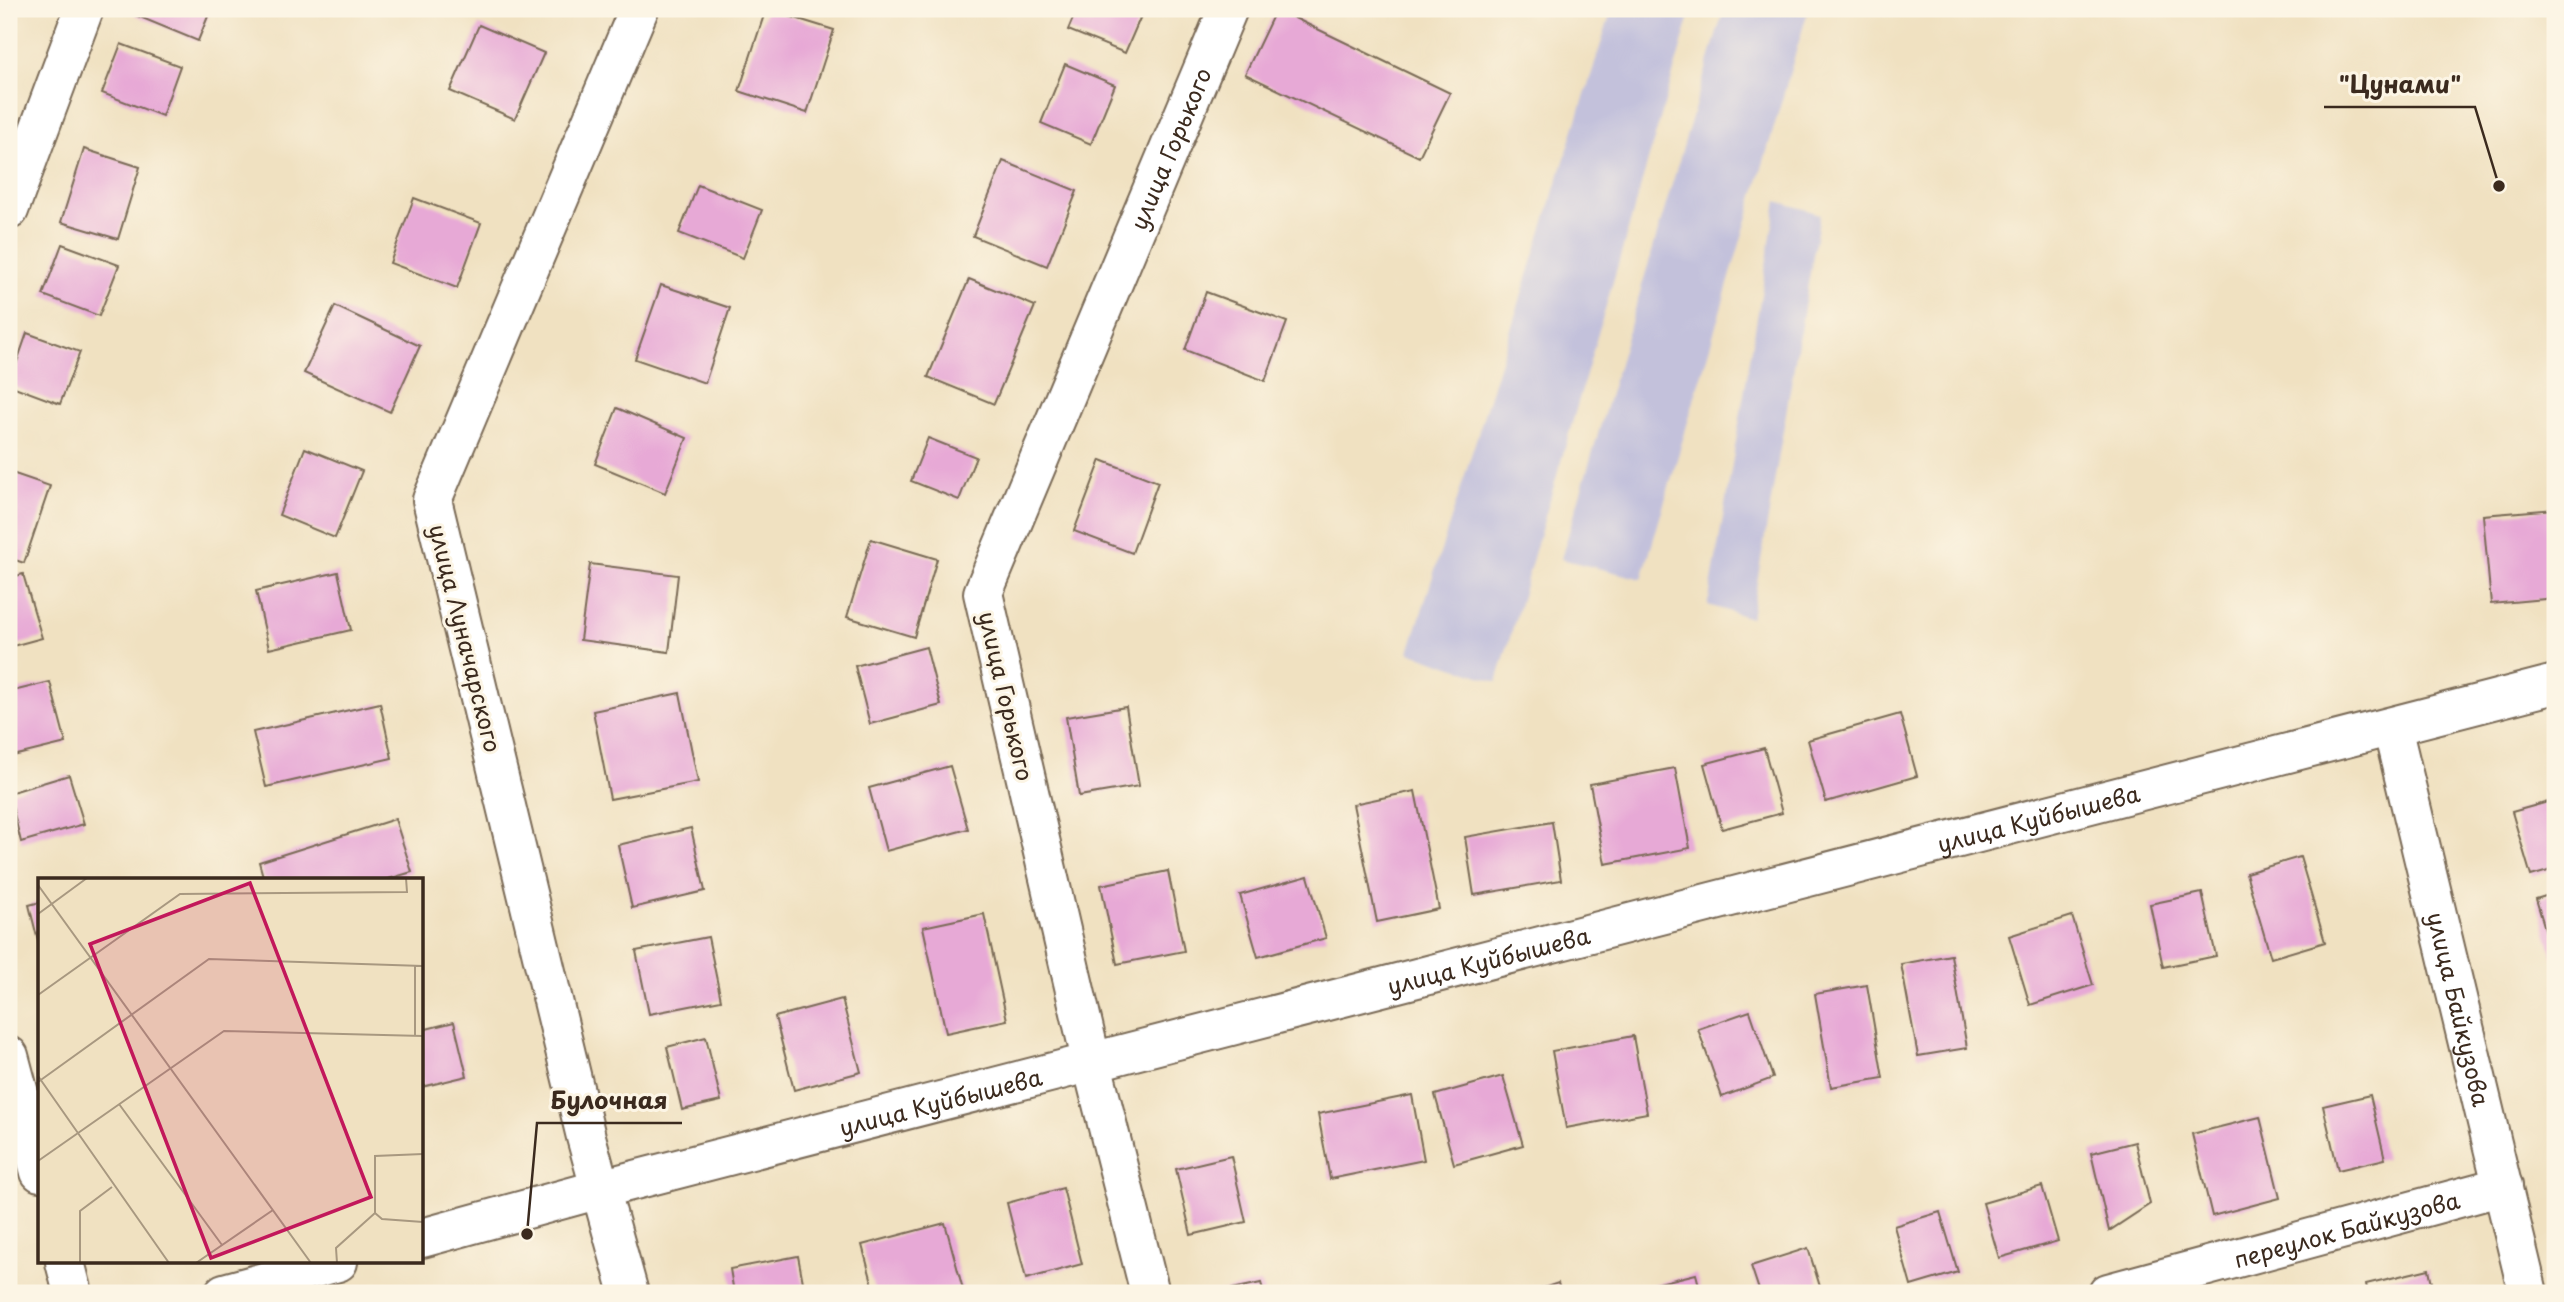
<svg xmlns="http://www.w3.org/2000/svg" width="2564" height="1302" font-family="'Playpen Sans',sans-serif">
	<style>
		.industrial { fill: #c3c1db }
		.building { fill: #e7a9d6 }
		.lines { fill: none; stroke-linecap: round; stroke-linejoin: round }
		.minor-casing { stroke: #7a6a57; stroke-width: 42 }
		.minor { stroke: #fff; stroke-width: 38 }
		.labels { text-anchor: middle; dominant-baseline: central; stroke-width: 6; stroke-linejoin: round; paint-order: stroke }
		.street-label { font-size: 23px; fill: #3b2a1e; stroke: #fcf5e5 }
		.inset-road { fill: none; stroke: #a89880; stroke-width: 2 }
		.view { fill: #c2185b; fill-opacity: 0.15; stroke: #c2185b; stroke-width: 3.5 }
		.inset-edge { fill: none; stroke: #3b2a1e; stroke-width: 3.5 }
		.leader { fill: none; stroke: #3b2a1e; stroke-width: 2.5 }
		.callout-dot { fill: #3b2a1e; stroke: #fcf5e5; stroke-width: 2.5 }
		.callout-label { font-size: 24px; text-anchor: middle; font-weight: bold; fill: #3b2a1e; stroke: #fcf5e5; stroke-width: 6; stroke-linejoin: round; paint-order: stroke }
	</style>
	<rect width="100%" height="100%" fill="#fcf5e5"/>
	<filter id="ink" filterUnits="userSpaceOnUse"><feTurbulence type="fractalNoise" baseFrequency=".0143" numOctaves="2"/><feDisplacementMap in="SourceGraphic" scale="14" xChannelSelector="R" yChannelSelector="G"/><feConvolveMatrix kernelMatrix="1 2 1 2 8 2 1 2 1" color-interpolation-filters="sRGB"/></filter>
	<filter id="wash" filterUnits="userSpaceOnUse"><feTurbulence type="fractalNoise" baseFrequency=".00686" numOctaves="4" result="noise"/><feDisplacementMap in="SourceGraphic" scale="28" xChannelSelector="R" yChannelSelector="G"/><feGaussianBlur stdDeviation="1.57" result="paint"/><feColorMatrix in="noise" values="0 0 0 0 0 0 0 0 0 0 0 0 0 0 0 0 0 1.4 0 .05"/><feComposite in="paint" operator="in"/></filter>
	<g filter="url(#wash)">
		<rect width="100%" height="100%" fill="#f0e1c1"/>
		<!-- industrial -->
		<g class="industrial">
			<polygon points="1612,9 1692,9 1497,682 1409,652"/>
			<polygon points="1724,9 1779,9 1807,14 1642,579 1561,559"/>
			<polygon points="1777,201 1820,214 1751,618 1708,605"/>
		</g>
		<g id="blocks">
			<!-- building -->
			<g class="building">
				<polygon points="138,9 211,9 198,41 135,15"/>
				<polygon points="766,9 834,30 807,113 739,91"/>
				<polygon points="1077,9 1144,9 1125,53 1068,30"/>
				<polygon points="1276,9 1450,93 1419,157 1245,74"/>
				<polygon points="479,25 544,53 515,119 450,91"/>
				<polygon points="121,44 180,66 162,116 102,93"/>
				<polygon points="1065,64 1115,85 1091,144 1041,123"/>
				<polygon points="84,149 140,167 118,239 61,222"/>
				<polygon points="1003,161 1077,191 1047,266 973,236"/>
				<polygon points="698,185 762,210 743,258 679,233"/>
				<polygon points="414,198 481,223 457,288 390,263"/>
				<polygon points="62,244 119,265 99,316 43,295"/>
				<polygon points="969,279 1035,306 994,404 928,377"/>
				<polygon points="661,285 730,308 705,383 635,359"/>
				<polygon points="1206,292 1287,322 1265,381 1185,350"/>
				<polygon points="335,306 420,346 390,412 304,373"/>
				<polygon points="27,333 80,352 60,404 9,385"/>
				<polygon points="617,408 687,438 665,493 595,464"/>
				<polygon points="928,438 976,457 959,500 911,481"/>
				<polygon points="305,448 362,471 335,538 279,515"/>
				<polygon points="1101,460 1158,482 1132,553 1074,531"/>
				<polygon points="9,472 50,486 24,563 9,558"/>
				<polygon points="2555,509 2555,598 2491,604 2483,515"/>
				<polygon points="871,539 937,559 914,637 847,617"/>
				<polygon points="590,564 678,575 669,652 580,640"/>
				<polygon points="338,572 351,630 269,649 256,591"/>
				<polygon points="23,574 42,638 9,647 9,578"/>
				<polygon points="926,647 941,705 870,724 855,666"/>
				<polygon points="50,682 66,743 9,757 9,692"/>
				<polygon points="680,693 698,782 610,799 593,711"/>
				<polygon points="380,703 392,758 266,787 253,732"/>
				<polygon points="1126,707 1139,786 1079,796 1066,717"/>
				<polygon points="1900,714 1917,776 1826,802 1808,740"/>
				<polygon points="1764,748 1782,813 1722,829 1704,764"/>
				<polygon points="950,766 968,829 886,851 869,788"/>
				<polygon points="1675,768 1690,848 1605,864 1590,784"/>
				<polygon points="69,775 84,824 21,842 9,793"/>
				<polygon points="1415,791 1439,909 1377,922 1353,804"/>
				<polygon points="2555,800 2555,869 2531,876 2512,812"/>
				<polygon points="395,819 412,872 385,880 264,880 259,862"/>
				<polygon points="1552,822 1561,880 1474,895 1465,837"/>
				<polygon points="691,828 705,891 632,908 618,845"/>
				<polygon points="2300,857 2325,942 2271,958 2246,873"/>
				<polygon points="1168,871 1184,951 1117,964 1101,885"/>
				<polygon points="1308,876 1326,938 1258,957 1240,895"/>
				<polygon points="2202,893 2216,956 2163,967 2150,904"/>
				<polygon points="2555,893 2555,962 2536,899"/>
				<polygon points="40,902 40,945 39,945 29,905"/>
				<polygon points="984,914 1007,1020 946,1033 923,927"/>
				<polygon points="2072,916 2093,985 2030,1005 2009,936"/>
				<polygon points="708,937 721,1000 649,1014 636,951"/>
				<polygon points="1951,955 1967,1048 1918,1056 1901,964"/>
				<polygon points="1867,985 1883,1078 1831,1087 1815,994"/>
				<polygon points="842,999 861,1072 794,1090 775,1017"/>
				<polygon points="1750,1011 1773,1078 1722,1097 1698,1029"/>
				<polygon points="454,1022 467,1076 422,1087 422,1030"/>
				<polygon points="1633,1036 1647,1113 1566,1128 1552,1051"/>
				<polygon points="706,1037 721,1101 682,1110 667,1047"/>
				<polygon points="1503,1076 1523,1145 1454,1164 1435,1095"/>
				<polygon points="1412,1095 1424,1160 1330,1179 1318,1114"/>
				<polygon points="2370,1095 2385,1159 2338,1170 2323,1106"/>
				<polygon points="2260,1117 2280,1198 2212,1216 2192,1134"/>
				<polygon points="2135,1142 2150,1204 2109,1231 2091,1153"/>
				<polygon points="1231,1156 1246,1222 1191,1235 1176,1169"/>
				<polygon points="2042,1186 2058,1241 1999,1258 1983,1203"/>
				<polygon points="1063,1188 1082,1264 1026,1279 1007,1203"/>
				<polygon points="1940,1212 1958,1272 1911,1286 1894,1226"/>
				<polygon points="945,1223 964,1293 875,1293 862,1245"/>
				<polygon points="1808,1248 1822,1293 1760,1293 1751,1266"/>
				<polygon points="798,1256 805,1293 734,1293 730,1269"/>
				<polygon points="2429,1269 2434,1293 2368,1293 2366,1284"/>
				<polygon points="1696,1274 1701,1293 1653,1293 1651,1285"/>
				<polygon points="1261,1283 1264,1293 1218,1293 1218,1292"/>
				<polygon points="1558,1283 1561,1293 1529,1293"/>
			</g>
		</g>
	</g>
	<g filter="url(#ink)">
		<use href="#blocks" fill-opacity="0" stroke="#7a6a57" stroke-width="2"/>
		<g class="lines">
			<!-- minor casing -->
			<g class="minor-casing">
				<g id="minor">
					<polyline points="9,210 84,9"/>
					<path id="s1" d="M2392,727L2528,1293"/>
					<polyline points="9,1056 40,1172"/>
					<path id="s2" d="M422,1238L600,1189L2555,684"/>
					<polyline points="65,1262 73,1293"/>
					<polyline points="224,1293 338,1262"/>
					<polyline points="629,1293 586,1137 432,500 639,9"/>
					<path id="s3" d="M1150,1293L1092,1064L983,593L1228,9"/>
					<path id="s4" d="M2108,1293L2503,1186"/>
				</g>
			</g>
			<!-- minor -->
			<use href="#minor" class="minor"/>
		</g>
	</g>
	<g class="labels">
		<!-- street labels -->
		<g class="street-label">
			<text stroke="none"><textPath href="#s3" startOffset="1202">улица Горького</textPath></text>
			<text transform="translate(466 638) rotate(76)">улица Луначарского</text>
			<text transform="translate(1007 696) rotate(77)">улица Горького</text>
			<text stroke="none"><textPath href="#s2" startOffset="1670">улица Куйбышева</textPath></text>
			<text stroke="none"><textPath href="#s2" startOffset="1102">улица Куйбышева</textPath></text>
			<text stroke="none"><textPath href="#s1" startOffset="290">улица Байкузова</textPath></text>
			<text stroke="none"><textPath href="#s2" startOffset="536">улица Куйбышева</textPath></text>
			<text stroke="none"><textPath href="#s4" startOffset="247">переулок Байкузова</textPath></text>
		</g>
	</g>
	<!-- overview -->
	<g transform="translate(38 878)">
		<rect width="385" height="385" fill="#f0e1c1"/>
		<path class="inset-road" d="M0,7L273,385M0,36L49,0M377,88V159M0,117L142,16L369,14L368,0M0,198L131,385M0,204L171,81L385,88M81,226L184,367M385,276L337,278V335L344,341L385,344M0,283L186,153L385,158M42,385V333L74,309M158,385L235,332M299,385L298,370L337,335"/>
		<path class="view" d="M212,5L333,319L173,380L52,66Z"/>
		<rect width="385" height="385" class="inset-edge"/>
	</g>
	<!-- callouts -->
	<path class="leader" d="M2499 186L2475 107H2324M527 1234L537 1123H682"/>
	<g class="callout-dot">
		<circle cx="2499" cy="186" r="7"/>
		<circle cx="527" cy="1234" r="7"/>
	</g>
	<g class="callout-label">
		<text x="2400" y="93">"Цунами"</text>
		<text x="609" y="1109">Булочная</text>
	</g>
	<!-- margin -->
	<rect width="2564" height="1302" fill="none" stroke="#fcf5e5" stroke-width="35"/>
</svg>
